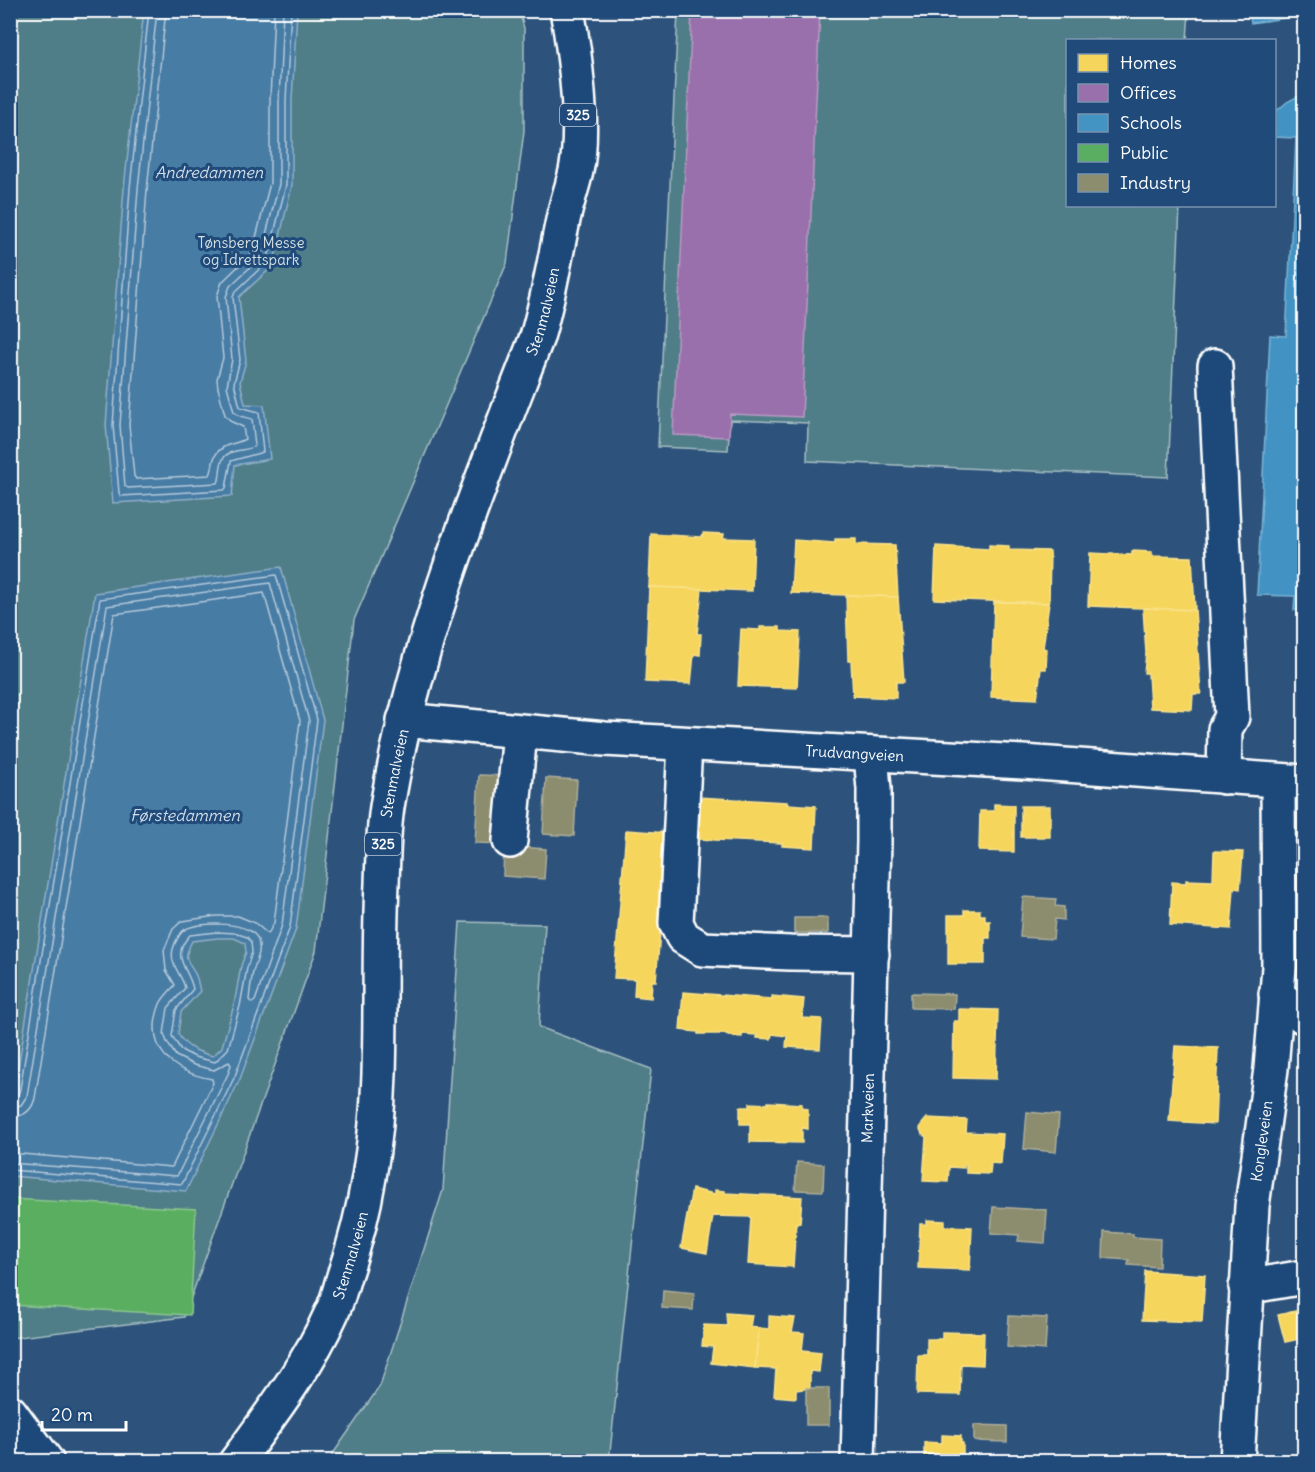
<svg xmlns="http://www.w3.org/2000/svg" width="1315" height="1472" font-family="Delius,sans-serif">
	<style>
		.green { fill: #4f7e88; stroke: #a7bec4; stroke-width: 1.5 }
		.water { fill: #477ba4; stroke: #91b0c8; stroke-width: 1.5; fill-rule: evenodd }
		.homes { fill: #f6d55c; stroke: #f9e28d; stroke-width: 1.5 }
		.offices { fill: #9970ab; stroke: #b89bc4; stroke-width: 1.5 }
		.schools { fill: #4393c3; stroke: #7bb3d5; stroke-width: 1.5 }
		.public { fill: #5aae61; stroke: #8cc690; stroke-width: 1.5 }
		.industry { fill: #8c8c6e; stroke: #aeae9a; stroke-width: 1.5 }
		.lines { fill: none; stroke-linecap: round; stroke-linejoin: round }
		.shore { stroke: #b5cadb; stroke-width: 1.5 }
		.minor-casing { stroke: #fff; stroke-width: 38 }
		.major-casing { stroke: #fff; stroke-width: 38 }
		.minor { stroke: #1f4a7a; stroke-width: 33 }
		.major { stroke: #1f4a7a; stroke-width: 33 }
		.labels { text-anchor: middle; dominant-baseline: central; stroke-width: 6; stroke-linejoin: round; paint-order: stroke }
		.shield { fill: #1f4a7a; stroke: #bcc9d7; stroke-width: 1.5 }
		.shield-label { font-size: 14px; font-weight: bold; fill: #fff }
		.park-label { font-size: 15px; fill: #d3dfe1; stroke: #1f4a7a }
		.street-label { font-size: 15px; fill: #fff; stroke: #1f4a7a }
		.water-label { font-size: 16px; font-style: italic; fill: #d1dee8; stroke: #1f4a7a }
	</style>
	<rect width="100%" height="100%" fill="#2d537c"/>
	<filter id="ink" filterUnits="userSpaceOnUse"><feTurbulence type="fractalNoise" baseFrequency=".0167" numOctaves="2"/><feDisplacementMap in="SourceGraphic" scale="12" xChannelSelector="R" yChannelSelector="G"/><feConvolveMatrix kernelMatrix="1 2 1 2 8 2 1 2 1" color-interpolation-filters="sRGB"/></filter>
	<g filter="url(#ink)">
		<!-- green -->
		<g class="green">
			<polygon points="519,10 524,28 524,131 507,263 354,620 316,951 184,1317 11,1338 10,11"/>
			<polygon points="678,11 1189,11 1187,40 1068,40 1068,206 1180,206 1168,477 807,461 808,423 730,420 728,450 658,447"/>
			<polygon points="460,922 545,924 539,1027 651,1069 609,1461 328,1461 380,1386 443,1190"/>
		</g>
		<!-- water -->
		<g class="water">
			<polygon points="144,10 297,11 292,100 292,185 273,266 239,297 246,361 240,382 245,404 264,405 270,459 235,465 232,496 113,503 106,425 124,188"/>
			<path d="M281,567L323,720L296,929L240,1079L186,1191L11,1176V1112L95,593ZM218,938H234L245,943L246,952L241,966L234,1005L222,1047L213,1056C198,1052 186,1048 178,1034L181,1012L200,991C198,985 198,977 194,972C185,958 184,957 192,941Z"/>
		</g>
		<!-- homes -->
		<g class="homes">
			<polygon points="703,533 724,534 723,538 754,539 752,591 649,587 651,534 702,537"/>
			<polygon points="835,539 856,539 856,544 895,545 898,597 791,593 794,540 835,543"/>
			<polygon points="989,545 1009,546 1009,550 1050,551 1049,603 934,599 936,546 989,549"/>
			<polygon points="1132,551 1152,552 1152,556 1192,557 1195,610 1088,606 1090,553 1132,555"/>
			<polygon points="649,587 702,589 697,634 701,634 700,655 694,654 691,684 645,682"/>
			<polygon points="846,595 898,597 904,682 896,682 896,698 853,696 851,661 848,661"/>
			<polygon points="994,602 1049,603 1043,648 1047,649 1046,669 1041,669 1037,699 991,697"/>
			<polygon points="1143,608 1195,610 1201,694 1193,694 1192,710 1150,708 1148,673 1144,673 1146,653"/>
			<polygon points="760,627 780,627 780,631 800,632 797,688 738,686 741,629 760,630"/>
			<polygon points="696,797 787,802 787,804 816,806 814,848 782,846 782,843 694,839"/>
			<polygon points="994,804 1014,805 1014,852 979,851 980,811 994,811"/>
			<rect x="1021" y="806" width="29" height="31"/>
			<polygon points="626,830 668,833 656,981 652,981 651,998 634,996 635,979 614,978"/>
			<polygon points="1214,851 1243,852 1240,889 1234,888 1231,929 1170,925 1172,882 1186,883 1186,880 1213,881"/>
			<polygon points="964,910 980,910 980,915 985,915 985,921 990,921 990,938 985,938 985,964 948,964 948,915 964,915"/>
			<polygon points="683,992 772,999 772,996 804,999 802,1018 822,1019 820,1049 786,1047 787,1036 772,1034 771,1039 757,1038 757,1035 742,1034 742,1037 728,1036 728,1034 698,1034 698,1032 680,1030"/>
			<polygon points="959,1009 998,1010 996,1079 953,1078 954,1021 959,1021"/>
			<polygon points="1175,1046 1218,1048 1215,1124 1169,1121"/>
			<polygon points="768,1102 802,1104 802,1108 808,1109 808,1129 802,1128 802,1143 750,1142 750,1124 740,1124 740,1107 750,1107 750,1103 768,1104"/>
			<polygon points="927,1118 967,1120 966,1132 1003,1134 1001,1164 991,1163 990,1174 966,1173 966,1164 964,1164 964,1168 949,1167 948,1182 923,1181 926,1137 922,1134 920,1129 921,1125"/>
			<polygon points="692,1189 715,1194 715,1190 725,1191 725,1193 802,1197 800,1223 796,1223 793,1267 748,1264 751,1217 713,1216 707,1253 681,1248"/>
			<polygon points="927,1220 945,1221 945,1226 972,1227 970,1270 918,1268 920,1224 927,1224"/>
			<polygon points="1145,1271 1205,1275 1202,1322 1142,1320"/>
			<polygon points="1304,1309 1304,1338 1285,1342 1278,1315"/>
			<polygon points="726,1313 752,1315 750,1327 759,1328 755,1368 711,1363 713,1347 702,1346 704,1325 727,1326"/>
			<polygon points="769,1316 795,1318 792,1332 804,1333 802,1351 821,1353 819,1372 810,1371 810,1388 796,1390 796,1398 774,1396 776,1369 755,1368 759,1328 769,1329"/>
			<polygon points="942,1332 984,1333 983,1365 961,1364 960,1395 917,1394 918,1355 927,1355 927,1339 942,1339"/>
			<polygon points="942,1435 961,1436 961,1443 963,1443 963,1462 924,1462 924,1442 942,1443"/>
			<polygon points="1112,1457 1150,1460 1150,1462 1111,1462"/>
		</g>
		<!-- offices -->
		<polygon class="offices" points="692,10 820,10 802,417 730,414 729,437 673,435"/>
		<!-- schools -->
		<g class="schools">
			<polygon points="1249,10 1291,10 1292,17 1251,23"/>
			<polygon points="1304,93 1304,611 1294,610 1295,596 1257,595 1270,335 1286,336 1296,138 1274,137 1274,113 1287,102"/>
		</g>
		<!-- public -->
		<polygon class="public" points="10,1199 196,1209 190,1315 10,1305"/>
		<!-- industry -->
		<g class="industry">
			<polygon points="479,775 509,776 506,844 475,843"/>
			<polygon points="546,778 577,780 574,836 543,834"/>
			<polygon points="504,846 546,849 544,879 503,876"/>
			<polygon points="1023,897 1056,899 1055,906 1064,907 1064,920 1055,919 1053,939 1020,937"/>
			<rect x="794" y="918" width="34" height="15"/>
			<polygon points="911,993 955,994 954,1009 911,1008"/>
			<polygon points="1027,1112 1059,1115 1056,1152 1024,1149"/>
			<polygon points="797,1162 824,1164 823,1191 795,1190"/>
			<polygon points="993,1207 1047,1210 1045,1243 1018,1241 1019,1235 991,1233"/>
			<polygon points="1104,1232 1133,1234 1133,1237 1160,1239 1159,1267 1128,1265 1129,1260 1103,1258"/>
			<polygon points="663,1290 694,1293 693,1310 662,1308"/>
			<polygon points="1009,1316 1047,1318 1045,1350 1007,1347"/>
			<rect x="806" y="1388" width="23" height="37"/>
			<polygon points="974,1425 1007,1426 1007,1442 974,1441"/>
		</g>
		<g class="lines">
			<!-- shore -->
			<g class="shore">
				<polyline points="149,10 130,188 113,425 119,493 121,496 224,490 226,488 231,461 263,452 259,412 240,407 234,383 240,360 233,297 235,292 267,262 286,185 286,100 291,10"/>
				<path d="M157,10L138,189L120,425L125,486L128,488L218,483C221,476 219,467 223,459C229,448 246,452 255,446L252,419L240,416L234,412L227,386L232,359L226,297L230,286L260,258L279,184V100L283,10"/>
				<path d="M166,10L147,190L129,425L134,476L136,479L210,475C213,469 212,462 215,456C222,443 235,445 245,439L243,427L232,422L225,415L218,388L217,379L223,358L217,296L222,282L252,253L270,183V100L274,10"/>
				<path d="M217,932L235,933L247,937L251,942L252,952L247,968L240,1006L228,1049L215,1062L195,1057L181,1050L172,1036L176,1010L193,989C189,968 169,957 190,935Z"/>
				<polyline points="10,1101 16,1100 19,1095 100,599 276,575 317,720 290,927 235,1076 182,1184 10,1170"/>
				<path d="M10,1108L21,1105L27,1096L107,606L270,583L309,721L282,925L255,1001L252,1003L249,1000C250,990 251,981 253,972C256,960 262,953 258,940C253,921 200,921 186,929C180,932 175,942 173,949C169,965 182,974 185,988L168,1008L164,1034L167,1042L176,1056L194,1065L214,1070L229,1062L231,1065L228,1074L177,1176L10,1163"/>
				<path d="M10,1117C23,1117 32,1111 35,1098L114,614L264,593L300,721L274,923L268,934L255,923L238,916H216L182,921L173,929L164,950L166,970L175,985C170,991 163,997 160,1004C143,1048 172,1072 212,1079L213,1083L172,1167L10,1153"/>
			</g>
			<!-- minor casing -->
			<g class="minor-casing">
				<g id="minor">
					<polyline points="1215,366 1232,717 1225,729 1224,777"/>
					<polyline points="685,744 676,923 683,937 702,949 790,953 872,954"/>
					<polyline points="510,841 520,732"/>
					<polyline points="1276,994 1304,1017"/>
					<polyline points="1246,1287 1304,1277"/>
					<polyline points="10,1412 47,1462"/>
					<path id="s1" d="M858,1462L874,841V789L871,754"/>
					<path id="s2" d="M1237,1462L1252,1206L1271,1069L1279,967L1278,781"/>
				</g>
			</g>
			<!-- major casing -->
			<g class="major-casing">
				<g id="major">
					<path id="s3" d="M404,720L605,739L1023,762L1304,782"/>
					<path id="s4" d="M236,1462C271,1414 308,1366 332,1312C338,1300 341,1285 345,1273C367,1208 377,1142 379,1074C381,1011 379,947 382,884C383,856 383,828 388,801C416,640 478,489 537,337C548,300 554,263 562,225C565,207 572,189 576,171C585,129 575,53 567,10"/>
				</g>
			</g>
			<!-- minor -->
			<use href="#minor" class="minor"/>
			<!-- major -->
			<use href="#major" class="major"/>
		</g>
	</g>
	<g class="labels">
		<!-- shield labels -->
		<g class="shield">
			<rect x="560" y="104" width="36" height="22" rx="4.5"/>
			<rect x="365" y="833" width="36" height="22" rx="4.5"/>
		</g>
		<g class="shield-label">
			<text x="578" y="115">325</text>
			<text x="383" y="844">325</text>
		</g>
		<!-- park labels -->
		<g class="park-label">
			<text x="251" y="242">Tønsberg Messe<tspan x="251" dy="17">og Idrettspark</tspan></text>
		</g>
		<!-- street labels -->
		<g class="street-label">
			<text stroke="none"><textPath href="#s4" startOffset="1210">Stenmalveien</textPath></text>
			<text stroke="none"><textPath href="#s3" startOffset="452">Trudvangveien</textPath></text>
			<text stroke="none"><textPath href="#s4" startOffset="724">Stenmalveien</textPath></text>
			<text stroke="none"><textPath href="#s1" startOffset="354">Markveien</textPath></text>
			<text stroke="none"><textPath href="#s2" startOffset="322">Kongleveien</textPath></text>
			<text stroke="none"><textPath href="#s4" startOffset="238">Stenmalveien</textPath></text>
		</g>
		<!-- water labels -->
		<g class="water-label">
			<text x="209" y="172">Andredammen</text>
			<text x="185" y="815">Førstedammen</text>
		</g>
	</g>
	<!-- margin -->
	<rect width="1315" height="1472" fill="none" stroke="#1f4a7a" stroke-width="36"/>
	<rect x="18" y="18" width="1279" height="1436" fill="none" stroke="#fff" stroke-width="2" filter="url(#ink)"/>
	<!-- legend -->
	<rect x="1066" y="39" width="210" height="168" fill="#1f4a7a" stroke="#7992af" stroke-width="1.5"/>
	<rect x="1078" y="54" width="30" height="18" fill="#f6d55c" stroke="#7992af" stroke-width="1.5"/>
	<text x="1120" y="69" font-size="18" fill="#ffffff">Homes</text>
	<rect x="1078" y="84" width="30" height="18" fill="#9970ab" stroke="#7992af" stroke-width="1.5"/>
	<text x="1120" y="99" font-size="18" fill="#ffffff">Offices</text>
	<rect x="1078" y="114" width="30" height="18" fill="#4393c3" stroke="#7992af" stroke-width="1.5"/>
	<text x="1120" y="129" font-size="18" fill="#ffffff">Schools</text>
	<rect x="1078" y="144" width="30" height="18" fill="#5aae61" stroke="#7992af" stroke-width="1.5"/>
	<text x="1120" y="159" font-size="18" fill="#ffffff">Public</text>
	<rect x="1078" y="174" width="30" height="18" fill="#8c8c6e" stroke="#7992af" stroke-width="1.5"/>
	<text x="1120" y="189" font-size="18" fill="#ffffff">Industry</text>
	<!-- scale -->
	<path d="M42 1421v9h84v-9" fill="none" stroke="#ffffff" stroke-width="3"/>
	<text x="51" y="1421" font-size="18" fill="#ffffff" stroke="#1f4a7a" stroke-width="4.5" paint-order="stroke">20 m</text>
</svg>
